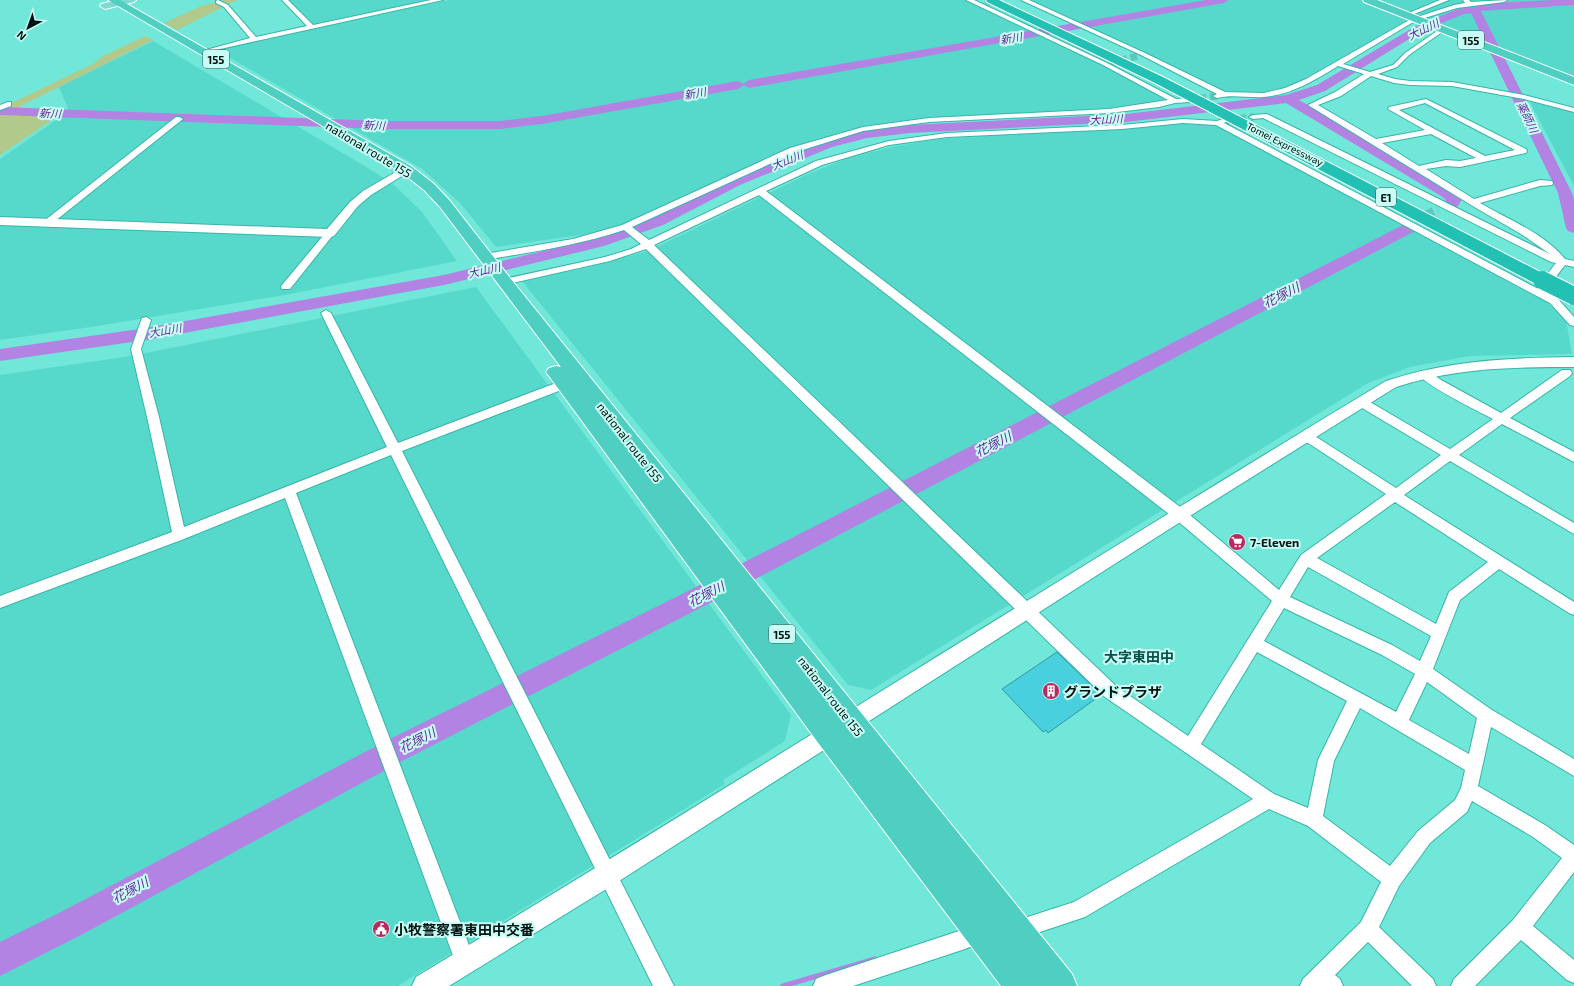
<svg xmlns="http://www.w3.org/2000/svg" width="1574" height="986" font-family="'Exo 2','Noto Sans JP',sans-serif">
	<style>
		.built { fill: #56d9cb }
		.green { fill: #b1c98b }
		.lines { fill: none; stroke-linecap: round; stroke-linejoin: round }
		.stream { stroke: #b283e3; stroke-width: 5 }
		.river { fill: #b283e3; fill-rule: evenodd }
		.building { fill: #49d0df; stroke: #3996a0 }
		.minor-tunnel-far1 { stroke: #5fc7bb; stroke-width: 7; stroke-dasharray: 7 3.5; stroke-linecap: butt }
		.minor-tunnel { stroke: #5fc7bb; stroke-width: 8; stroke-dasharray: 8 4.5; stroke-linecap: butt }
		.minor-casing { stroke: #37b5a8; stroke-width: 2 }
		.tertiary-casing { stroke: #37b5a8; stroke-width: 2 }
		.primary-casing { stroke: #fff; stroke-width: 2 }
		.trunk-casing { stroke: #fff; stroke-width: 2 }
		.motorway-casing { stroke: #fff; stroke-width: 2 }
		.minor { fill: #fff; fill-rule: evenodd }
		.tertiary { fill: #fff; fill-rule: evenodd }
		.primary { fill: #7bdad1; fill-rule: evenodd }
		.trunk { fill: #4fcec2; fill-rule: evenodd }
		.motorway { fill: #23c1b3; fill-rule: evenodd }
		.motorway-bridge-casing { stroke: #fff; stroke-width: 20; stroke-linecap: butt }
		.motorway-bridge { stroke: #23c1b3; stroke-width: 18 }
		.labels { text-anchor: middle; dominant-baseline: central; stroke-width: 4; stroke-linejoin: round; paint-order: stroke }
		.far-street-label { font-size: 10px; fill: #00120f; stroke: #c8fdf5 }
		.far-water-label { font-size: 11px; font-style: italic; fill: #662798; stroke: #c8fdf5 }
		.shield { fill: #c8fdf5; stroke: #3c5854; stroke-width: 1 }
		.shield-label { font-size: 11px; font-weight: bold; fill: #00120f }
		.street-label { font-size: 12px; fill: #00120f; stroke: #c8fdf5 }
		.poi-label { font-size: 12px; font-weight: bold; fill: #00120f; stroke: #c8fdf5; text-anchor: start }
		.water-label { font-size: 13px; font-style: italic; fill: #662798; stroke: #c8fdf5 }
		.quarter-label { font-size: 14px; font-weight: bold; fill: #074f49; stroke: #c8fdf5 }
		.near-poi-label { font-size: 14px; font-weight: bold; fill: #00120f; stroke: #c8fdf5; text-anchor: start }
	</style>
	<rect width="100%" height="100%" fill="#70e7d9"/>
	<!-- built -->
	<g class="built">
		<polygon points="288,0 436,0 313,26"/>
		<polygon points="449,0 965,0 1039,34 1168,99 1168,101 1107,110 957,116 910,120 842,133 783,153 659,209 602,232 496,247 460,203 422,169 220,52 224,49 265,39"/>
		<polygon points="1027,0 1362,0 1409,19 1323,71 1284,89 1263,94 1229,93 1088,27"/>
		<polygon points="1372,0 1574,0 1574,77 1425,19"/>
		<polygon points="153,41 378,174 395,186 422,212 457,261 285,295 91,327 0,340 0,159 69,111 59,87"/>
		<polygon points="1529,99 1574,110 1574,186 1533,108"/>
		<polygon points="1184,123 1216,125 1543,299 1566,320 1572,354 1469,356 1410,367 1368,383 871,690 848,685 522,281 586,268 648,251 808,174 848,158 896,146 939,139 1117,128 1130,129"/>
		<polygon points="476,287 791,715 785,741 723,780 725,784 398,986 0,986 0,375 131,356"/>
	</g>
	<!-- green -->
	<g class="green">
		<polygon points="224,0 237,0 177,30 164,23 201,6"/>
		<polygon points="145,36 153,40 15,109 3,107 95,63 101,57"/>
		<polygon points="0,115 7,114 58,116 0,155"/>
	</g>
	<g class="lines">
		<!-- stream -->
		<polyline class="stream" points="783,986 875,959"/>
		<!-- river -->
		<g class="river">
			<polygon points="1206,0 1229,0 1224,3 749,88 744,85 738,89 542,124 500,129 382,129 0,115 0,107 382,121 500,121 542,116 738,81 743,84 749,80"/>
			<polygon points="1551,0 1574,0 1574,5 1481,11 1572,193 1574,199 1574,233 1568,231 1566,228 1558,193 1471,13 1464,14 1422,31 1325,91 1299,100 1451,190 1462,199 1458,206 1450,210 1445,208 1442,205 1446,200 1441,196 1286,103 1126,122 910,133 867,138 832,147 740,185 663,225 604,246 444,285 146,340 0,361 0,349 146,328 444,275 593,239 651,219 730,179 795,151 822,141 867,130 910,125 1126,114 1286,95 1317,85 1414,27 1458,9 1493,3"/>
			<polygon points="1411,222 1417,224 1419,227 1417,230 708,604 406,759 81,935 0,976 0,942 59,913 386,741 690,590 1405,224"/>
		</g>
	</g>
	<!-- building -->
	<polygon class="building" points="1057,652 1101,695 1048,733 1046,730 1043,732 1002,689"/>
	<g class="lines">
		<!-- minor-tunnel-far1 -->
		<g class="minor-tunnel-far1">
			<polyline points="985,3 1001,0"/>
			<polyline points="1110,63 1138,56"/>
			<polyline points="1189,100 1217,96"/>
		</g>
		<!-- minor-tunnel -->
		<g class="minor-tunnel">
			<polyline points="1226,121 1253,117"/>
			<polyline points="1415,220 1438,209"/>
		</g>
		<!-- minor casing -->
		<g class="minor-casing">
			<g id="minor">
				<polygon points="218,0 228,5 256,37 307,26 282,0 288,0 313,25 431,0 443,0 202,53 202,51 250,38 224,7 216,3 216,1"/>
				<path d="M966,0H974L1107,63L1176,99L1189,98L1193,100L1189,102L1175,103L1159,107L1109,113L929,122L863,131L796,152L632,227L649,240L816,161L889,141L947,133L1122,125L1183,119L1217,121L1223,119L1227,121L1224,123L1546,293C1540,281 1549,272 1556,263L1551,262L1263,118L1253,119L1249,117L1253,115L1267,114L1550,254L1521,234L1476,208L1308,105L1335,92L1364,74L1338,66C1315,80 1291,95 1264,97C1248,98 1232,94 1217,98L1213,96L1217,94L1141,55L1021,0H1029L1145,53L1225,92L1264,93L1285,88L1306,79L1411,19L1454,5L1465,3L1463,0H1469L1471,2L1507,0L1504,2L1457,8L1415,21L1343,64L1370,72L1393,65L1405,53L1443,27L1446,29L1445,30L1409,55L1397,67L1378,74L1395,79L1410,81L1452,82L1524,95L1574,108V112L1524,99L1452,86L1410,85L1394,83L1371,76L1341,96L1318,105L1376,139L1425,130L1388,109L1389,107L1426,99L1526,149L1527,151L1526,153L1460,167L1446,166L1426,169L1474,199L1540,180L1552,181L1553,183L1552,185L1540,186L1480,203C1509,220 1544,233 1565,259L1574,261V267L1565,265C1558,274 1552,280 1555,291L1554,293H1547L1558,299L1574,317V326L1570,325L1550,303L1216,125L1183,123L1122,129L947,137L889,145L822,165L766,191L1184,510L1279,590L1301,555L1386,494L1302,439L1300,436L1302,433L1306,432L1310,433L1396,488L1441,455L1357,405L1355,402L1357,399H1365L1450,449L1493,419C1478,411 1426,386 1418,374L1420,371H1428L1441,380L1501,413L1562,370H1570L1572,373L1570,376L1510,418L1574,452V462L1502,424L1459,455L1574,523V534L1450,461L1404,495L1574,602V615L1569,613L1499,569L1460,600L1433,669L1492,710L1574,759V776L1491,727L1478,786L1545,825L1574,845V872L1533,926L1574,960V983L1567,980L1521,940L1475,986H1451L1454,979L1513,920L1562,858L1533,837L1472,801L1467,812L1430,843L1399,886L1379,927L1433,979L1436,986H1412L1368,942L1335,975L1340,979L1343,986H1300L1303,979L1361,922L1381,882L1308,826L1269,809L1085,917L1016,940L1009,937L1006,930L1009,923L1074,902L1253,799L1105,697L646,249L610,261L504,285L499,282L504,279L605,257L631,249L641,244L624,230C579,245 532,252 485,260L480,257L485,254L573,239L622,225L790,148L863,127L929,118L1109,109L1168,100L1103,65ZM1425,103L1515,150L1485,156L1399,110ZM1431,134L1476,158L1460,161L1446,160L1419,166L1382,143ZM759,195L1174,518L1272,601L1188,736L1117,687L654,245ZM1395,502L1488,562L1449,592L1436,624L1317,558ZM1308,567L1431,636L1420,661L1392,645L1290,597ZM1284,608L1382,655L1415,674L1396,712L1264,641ZM1257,652L1347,701L1318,760L1308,808L1274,794L1201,744ZM1427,682L1477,718L1469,754L1409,720ZM1360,708L1465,770L1461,788L1455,800L1418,831L1390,866L1323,816L1334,761Z"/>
				<polygon points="1440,0 1449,0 1409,16 1404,15"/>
				<polygon points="8,102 11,102 11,106 0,110 0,105"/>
				<polygon points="176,117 179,117 183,119 50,225 44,225 42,223 44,221"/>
				<polygon points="330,230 335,233 333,235 290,289 282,289 281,287 282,285 327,231"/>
				<polygon points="326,310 331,313 398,443 561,381 569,381 571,384 569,387 402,451 674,986 653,986 391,455 296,493 475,961 472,968 465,971 458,968 455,961 285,498 184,539 0,608 0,596 172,532 147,417 131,349 142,318 146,317 151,320 141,349 159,417 184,527 387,447 321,313"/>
				<polygon points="965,929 972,932 975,939 972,946 965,949 853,986 813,986 816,979 823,976"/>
			</g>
		</g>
		<!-- tertiary casing -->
		<g class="tertiary-casing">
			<g id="tertiary">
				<polygon points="406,166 410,167 412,169 410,171 371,195 358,206 334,236 330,237 0,225 0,217 327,229 350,202 363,191"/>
				<path d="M1574,357V367C1513,367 1454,368 1396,387L1185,519L616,883L449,986H412L416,977C741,781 1061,577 1386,381C1450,360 1507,358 1574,357Z"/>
			</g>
		</g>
		<!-- primary casing -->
		<g class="primary-casing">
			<polygon id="primary" points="118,0 136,0 134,2 105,9 100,6 101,4"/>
		</g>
		<!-- trunk casing -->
		<g class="trunk-casing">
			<g id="trunk">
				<polygon points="108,0 120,0 411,166 434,184 450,201 510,278 1072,974 1077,986 1001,986 819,744 549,376 546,372 549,368 556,366 561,367 440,207 424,190 401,172"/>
				<polygon points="1363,0 1377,0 1574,77 1574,85 1364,2"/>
			</g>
		</g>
		<!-- motorway casing -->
		<g class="motorway-casing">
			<polygon id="motorway" points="986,0 999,0 1163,77 1548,276 1550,280 1548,284 1542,285 1536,284 1155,83 987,2"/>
		</g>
		<!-- minor -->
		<use href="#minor" class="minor"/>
		<!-- tertiary -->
		<use href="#tertiary" class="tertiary"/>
		<!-- primary -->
		<use href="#primary" class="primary"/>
		<!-- trunk -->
		<use href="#trunk" class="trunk"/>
		<!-- motorway -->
		<use href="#motorway" class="motorway"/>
		<!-- motorway-bridge casing -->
		<g class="motorway-bridge-casing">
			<polyline id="motorway-bridge" points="1542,280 1574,296"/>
		</g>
		<!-- motorway-bridge -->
		<use href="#motorway-bridge" class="motorway-bridge"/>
	</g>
	<!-- icons -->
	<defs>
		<g id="supermarket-disc" transform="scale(0.9)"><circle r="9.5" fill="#b92b5c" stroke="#c8fdf5"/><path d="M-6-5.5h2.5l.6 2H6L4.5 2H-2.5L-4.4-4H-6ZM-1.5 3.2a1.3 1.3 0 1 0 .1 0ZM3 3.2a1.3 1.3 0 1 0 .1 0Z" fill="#fff"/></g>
		<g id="building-disc" transform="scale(0.9)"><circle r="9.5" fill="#b92b5c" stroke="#c8fdf5"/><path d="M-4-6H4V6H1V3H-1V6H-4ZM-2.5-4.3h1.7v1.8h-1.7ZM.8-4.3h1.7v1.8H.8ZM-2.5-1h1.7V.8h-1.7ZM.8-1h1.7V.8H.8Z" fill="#fff"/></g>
		<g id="civic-disc" transform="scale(0.9)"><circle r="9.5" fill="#b92b5c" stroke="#c8fdf5"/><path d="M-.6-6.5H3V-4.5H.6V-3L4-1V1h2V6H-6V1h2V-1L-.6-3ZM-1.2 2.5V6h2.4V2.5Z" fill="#fff"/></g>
	</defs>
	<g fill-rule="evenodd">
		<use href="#supermarket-disc" x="1237" y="542"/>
		<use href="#building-disc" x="1051" y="691"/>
		<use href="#civic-disc" x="381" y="929"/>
	</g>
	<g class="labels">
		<!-- far-street labels -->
		<g class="far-street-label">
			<text transform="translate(1285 144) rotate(27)">Tomei Expressway</text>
		</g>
		<!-- far-water labels -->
		<g class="far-water-label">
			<text transform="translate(1423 29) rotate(-26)">大山川</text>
			<text transform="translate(1011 38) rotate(-10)">新川</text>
			<text transform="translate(695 93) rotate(-10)">新川</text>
			<text transform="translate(50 113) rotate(2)">新川</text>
			<text transform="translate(1528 117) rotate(64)">薬師川</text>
			<text transform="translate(1106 119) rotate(-3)">大山川</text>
			<text transform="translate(374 125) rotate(2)">新川</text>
			<text transform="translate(787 160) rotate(-22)">大山川</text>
			<text transform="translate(484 270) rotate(-13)">大山川</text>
			<text transform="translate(165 330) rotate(-10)">大山川</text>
		</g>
		<!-- shield labels -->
		<g class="shield">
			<rect x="1458" y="31" width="26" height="18" rx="3"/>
			<rect x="203" y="50" width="26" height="18" rx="3"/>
			<rect x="1376" y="188" width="20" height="18" rx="3"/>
			<rect x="769" y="625" width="26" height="18" rx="3"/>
		</g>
		<g class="shield-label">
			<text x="1471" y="40">155</text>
			<text x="216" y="59">155</text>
			<text x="1386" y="197">E1</text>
			<text x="782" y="634">155</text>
		</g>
		<!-- street labels -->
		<g class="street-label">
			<text transform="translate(369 149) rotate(31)">national route 155</text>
			<text transform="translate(630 442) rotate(52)">national route 155</text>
			<text transform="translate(831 696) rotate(52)">national route 155</text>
		</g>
		<!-- poi labels -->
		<g class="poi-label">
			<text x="1250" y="542">7-Eleven</text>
		</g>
		<!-- water labels -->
		<g class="water-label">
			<text transform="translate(1281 295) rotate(-27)">花塚川</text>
			<text transform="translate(993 444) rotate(-27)">花塚川</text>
			<text transform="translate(706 594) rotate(-27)">花塚川</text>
			<text transform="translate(417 740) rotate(-27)">花塚川</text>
			<text transform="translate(130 890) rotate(-28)">花塚川</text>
		</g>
		<!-- quarter labels -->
		<g class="quarter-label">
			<text x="1139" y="656">大字東田中</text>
		</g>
		<!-- near-poi labels -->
		<g class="near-poi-label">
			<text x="1064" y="691">グランドプラザ</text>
			<text x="394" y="929">小牧警察署東田中交番</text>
		</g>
	</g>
	<!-- north arrow -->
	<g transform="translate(28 28) rotate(221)" stroke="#c8fdf5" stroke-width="3" paint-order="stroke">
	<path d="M0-3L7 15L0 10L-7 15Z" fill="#00120f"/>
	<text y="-6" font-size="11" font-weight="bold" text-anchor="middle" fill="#00120f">N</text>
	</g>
</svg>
